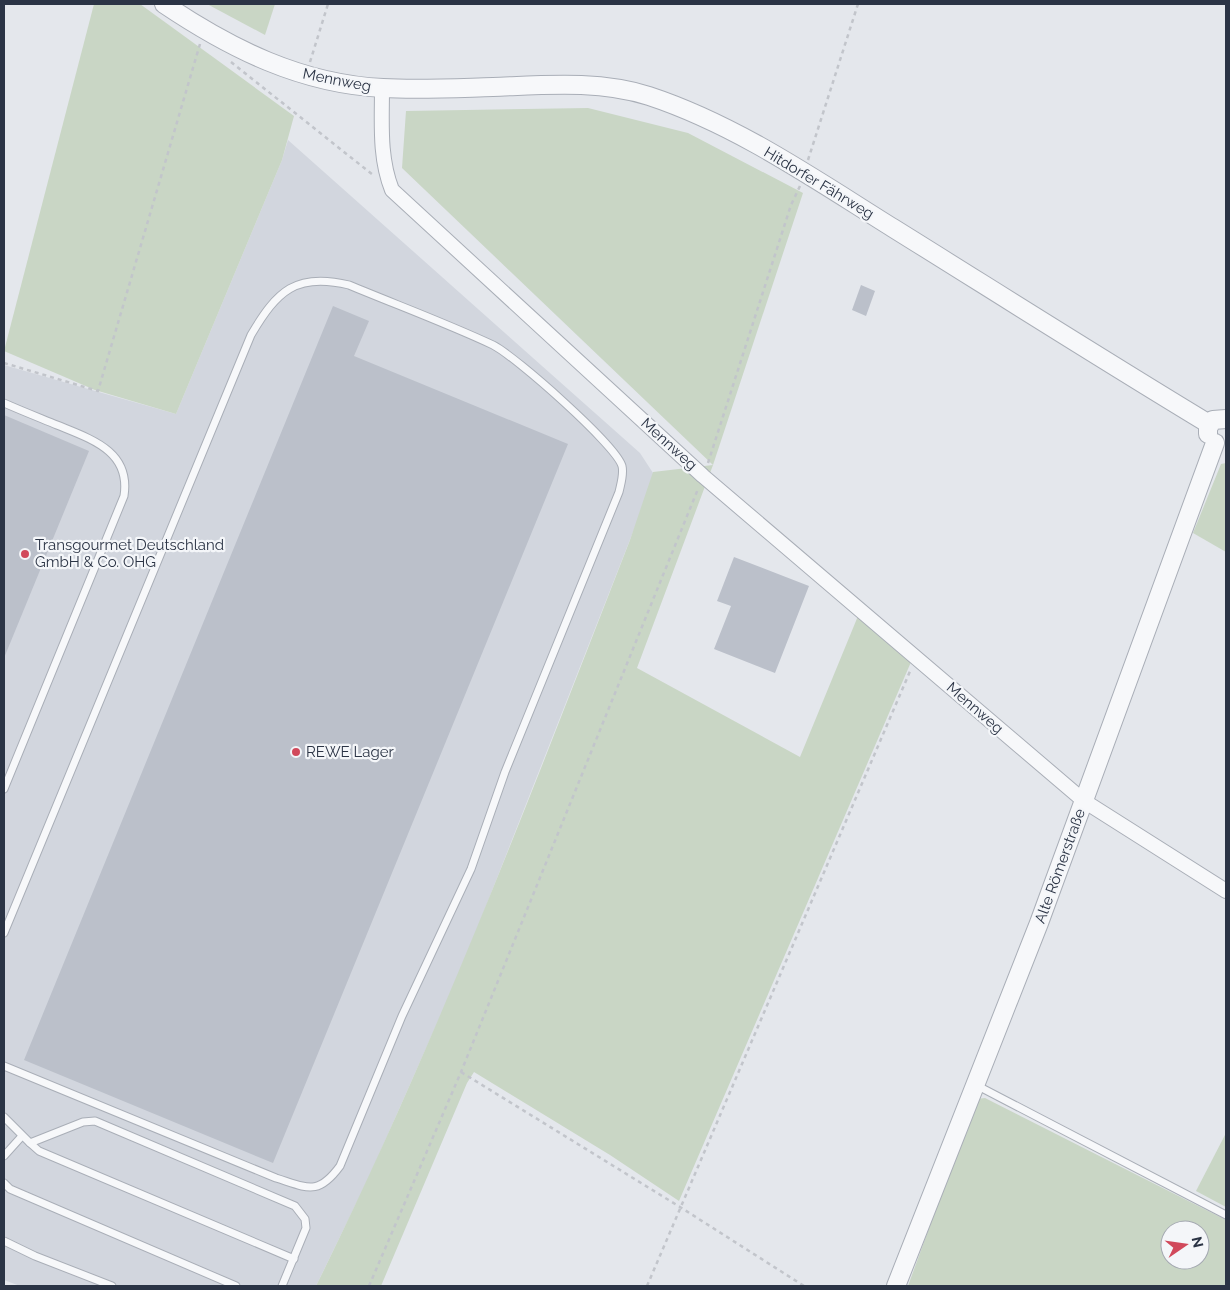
<svg xmlns="http://www.w3.org/2000/svg" width="1230" height="1290" font-family="Raleway,sans-serif">
	<style>
		.built { fill: #d2d6de }
		.green { fill: #c9d6c5; fill-rule: evenodd }
		.building { fill: #bbc0ca }
		.lines { fill: none; stroke-linecap: round; stroke-linejoin: round }
		.service-casing { stroke: #a9aeb7; stroke-width: 9 }
		.minor-casing { stroke: #a9aeb7; stroke-width: 16 }
		.tertiary-casing { stroke: #a9aeb7; stroke-width: 20 }
		.path { stroke: #c2c5cb; stroke-width: 2.5; stroke-dasharray: 4 4; stroke-linecap: butt }
		.service { stroke: #f7f8fa; stroke-width: 7 }
		.minor { stroke: #f7f8fa; stroke-width: 14 }
		.tertiary { stroke: #f7f8fa; stroke-width: 18 }
		.poi-dot { fill: #d1495b; stroke: #f4f6f9; stroke-width: 2 }
		.labels { text-anchor: middle; dominant-baseline: central; stroke-width: 4.5; stroke-linejoin: round; paint-order: stroke }
		.street-label { font-size: 15px; fill: #2b3445; stroke: #f4f6f9 }
		.poi-label { font-size: 15px; fill: #2b3445; stroke: #f4f6f9; text-anchor: start }
	</style>
	<rect width="100%" height="100%" fill="#e4e7ec"/>
	<!-- built -->
	<polygon class="built" points="288,140 640,453 655,476 462,967 369,1177 316,1286 20,1286 4,1280 4,365 176,414 282,160"/>
	<!-- green -->
	<g class="green">
		<polygon points="94,4 140,4 294,116 282,160 176,414 95,390 4,351"/>
		<polygon points="207,4 275,4 265,35"/>
		<path d="M588,108L688,133L803,193L713,465L637,668L800,757L858,616L911,662L679,1201L610,1155L474,1072L467,1083L381,1286H316C436,1044 532,792 630,540L653,472L713,465L402,168L406,111Z"/>
		<polygon points="1226,463 1226,552 1193,533 1221,464"/>
		<path d="M985,1098L1226,1220V1286H908L976,1099ZM1170,1230H1200V1260H1170Z"/>
		<polygon points="1226,1133 1226,1207 1196,1191"/>
	</g>
	<!-- building -->
	<g class="building">
		<polygon points="861,285 875,291 866,316 852,310"/>
		<polygon points="333,306 369,321 354,356 568,444 273,1163 24,1060"/>
		<polygon points="4,415 89,451 4,658"/>
		<polygon points="734,557 809,586 775,673 714,649 731,606 717,601"/>
	</g>
	<g class="lines">
		<!-- service casing -->
		<g class="service-casing">
			<g id="service">
				<path d="M4,403C22,411 40,418 57,425C91,439 131,451 124,496L4,789"/>
				<path d="M4,933L251,335C277,291 296,272 349,285C397,305 446,323 493,345C515,356 616,445 622,466C624,474 621,483 619,492L505,772L471,869L402,1016L340,1166C318,1196 308,1188 276,1178L4,1066"/>
				<polyline points="976,1085 1226,1215"/>
				<polyline points="4,1117 30,1143 83,1122 95,1121 295,1206 305,1219 306,1228 282,1286"/>
				<polyline points="30,1143 39,1151 294,1259"/>
				<polyline points="4,1156 22,1136"/>
				<polyline points="4,1183 10,1189 236,1286"/>
				<polyline points="4,1241 35,1256 112,1286"/>
			</g>
		</g>
		<!-- minor casing -->
		<g class="minor-casing">
			<path id="minor" d="M382,88C382,123 379,157 392,190L703,476L1084,801L1226,891"/>
		</g>
		<!-- tertiary casing -->
		<g class="tertiary-casing">
			<g id="tertiary">
				<path d="M164,4C231,49 301,84 383,88C419,90 457,88 493,87C545,85 599,80 649,96C737,125 816,180 893,228C999,294 1103,360 1209,424"/>
				<polyline points="1208,434 1208,428 1213,420 1226,419"/>
				<polyline points="896,1286 1039,923 1215,443"/>
			</g>
		</g>
		<!-- path -->
		<g class="path">
			<polyline points="231,62 373,175"/>
			<polyline points="310,62 328,4"/>
			<polyline points="808,160 858,4"/>
			<polyline points="4,363 98,391 200,44"/>
			<polyline points="708,463 791,205 800,186"/>
			<polyline points="461,1072 680,1207 804,1286"/>
			<polyline points="369,1286 461,1072 698,489"/>
			<polyline points="647,1286 911,669"/>
		</g>
		<!-- service -->
		<use href="#service" class="service"/>
		<!-- minor -->
		<use href="#minor" class="minor"/>
		<!-- tertiary -->
		<use href="#tertiary" class="tertiary"/>
	</g>
	<!-- markers -->
	<g class="poi-dot">
		<circle cx="25" cy="554" r="5"/>
		<circle cx="296" cy="752" r="5"/>
	</g>
	<g class="labels">
		<!-- street labels -->
		<g class="street-label">
			<text transform="translate(337 80) rotate(11)">Mennweg</text>
			<text transform="translate(819 183) rotate(31)">Hitdorfer Fährweg</text>
			<text transform="translate(669 444) rotate(42)">Mennweg</text>
			<text transform="translate(975 708) rotate(41)">Mennweg</text>
			<text transform="translate(1060 866) rotate(-70)">Alte Römerstraße</text>
		</g>
		<!-- poi labels -->
		<g class="poi-label">
			<text x="35" y="545">Transgourmet Deutschland<tspan x="35" dy="17">GmbH &amp; Co. OHG</tspan></text>
			<text x="306" y="752">REWE Lager</text>
		</g>
	</g>
	<!-- border -->
	<rect width="1230" height="1290" fill="none" stroke="#2b3445" stroke-width="10"/>
	<!-- north arrow -->
	<g transform="translate(1185 1245) rotate(77)"><circle r="24" fill="#f4f6f9" stroke="#a4a8b1"/>
	<path d="M0-4L9 19L0 12L-9 19Z" fill="#d1495b"/>
	<text y="-8" font-size="14" font-weight="bold" text-anchor="middle" fill="#2b3445">N</text>
	</g>
</svg>
